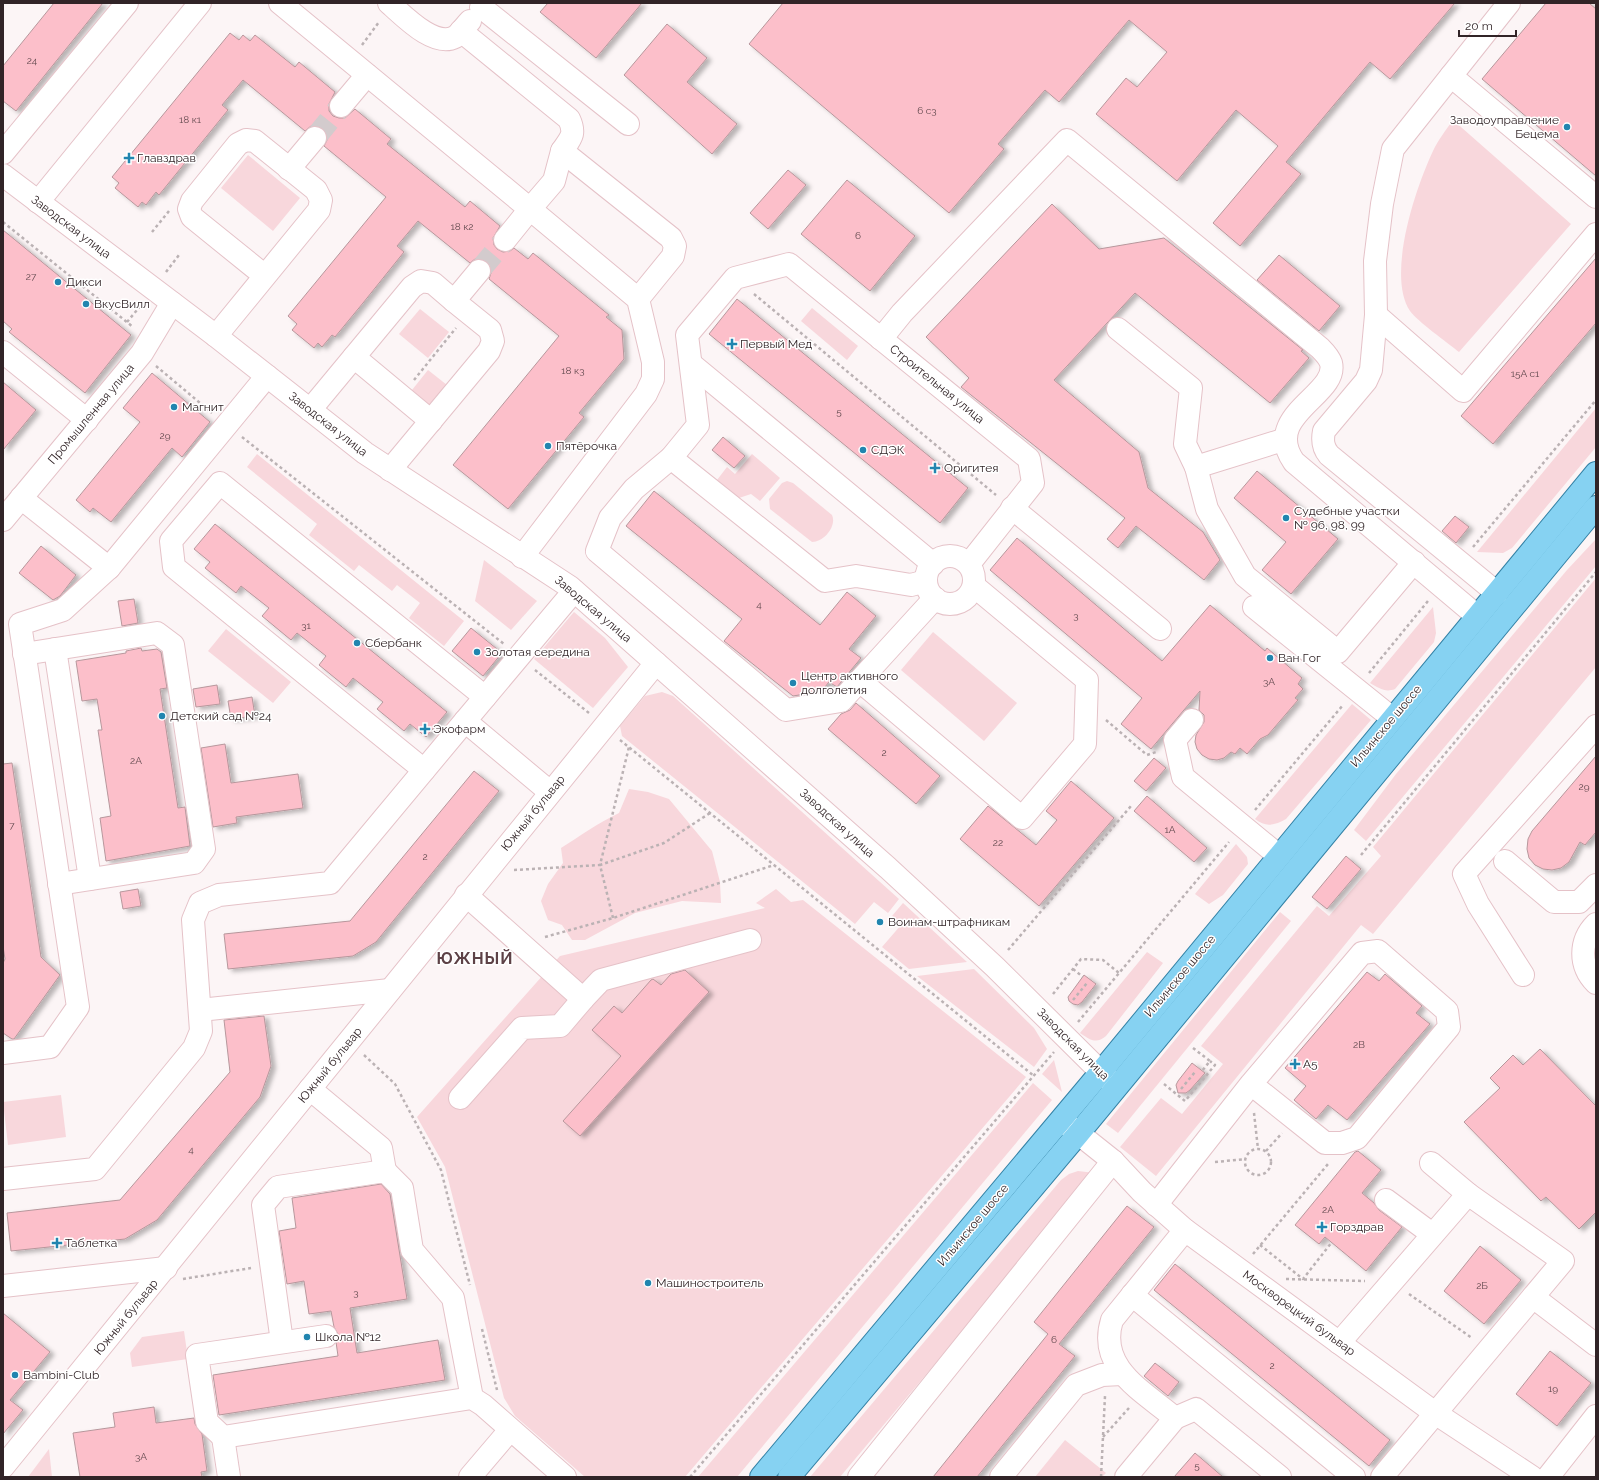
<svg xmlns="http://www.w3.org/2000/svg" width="1599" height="1480" font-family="Raleway,sans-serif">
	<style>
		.green { fill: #f8d7dc }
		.building { fill: #fcbfca; stroke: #b7979c; filter: url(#shadow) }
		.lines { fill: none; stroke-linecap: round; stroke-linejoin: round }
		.minor-tunnel { stroke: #d3cbcd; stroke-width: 22; stroke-dasharray: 22 11; stroke-linecap: butt }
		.minor-casing { stroke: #e5c2c8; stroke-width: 24 }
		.major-casing { stroke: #3482a6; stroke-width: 24 }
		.path { stroke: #bbb2b4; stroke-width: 2.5; stroke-dasharray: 3 3; stroke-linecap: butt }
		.minor { stroke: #fff; stroke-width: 22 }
		.major { stroke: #86d2f2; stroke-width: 22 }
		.poi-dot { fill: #2185af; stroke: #fff; stroke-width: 1.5 }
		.labels { text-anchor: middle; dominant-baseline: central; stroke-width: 3; stroke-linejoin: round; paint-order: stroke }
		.number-label { font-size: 10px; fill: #644b50 }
		.poi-label { font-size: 12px; fill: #312427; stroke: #fff; text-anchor: start }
		.street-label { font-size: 12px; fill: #312427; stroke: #fff }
		.district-label { font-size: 16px; font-weight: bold; letter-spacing: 1px; fill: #5d4146; stroke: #fff }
	</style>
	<defs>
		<filter id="shadow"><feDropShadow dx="4.5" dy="2.5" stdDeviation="2" flood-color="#0004"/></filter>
	</defs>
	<rect width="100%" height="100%" fill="#fcf5f6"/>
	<!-- green -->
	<g class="green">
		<path d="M1453,120L1571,224L1459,352C1448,343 1417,321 1410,311C1386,275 1416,187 1433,151C1438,140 1446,130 1453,120Z"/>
		<polygon points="248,155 300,198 273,231 221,188"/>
		<polygon points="812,308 858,346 847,360 801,321"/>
		<polygon points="420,309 449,332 428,358 399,334"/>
		<polygon points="428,370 447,385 426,410 408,395"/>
		<polygon points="1596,408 1596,447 1512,548 1503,553 1477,552"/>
		<polygon points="257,454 464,621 444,646 409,618 420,603 397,585 392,591 359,565 354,571 309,535 317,524 247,467"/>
		<polygon points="752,454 780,478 760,501 751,494 739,498 717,480 727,467 735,474"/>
		<path d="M787,481L793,483L832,515C837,526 824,542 812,542L770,509L769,499L782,483Z"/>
		<polygon points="1596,539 1596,566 1366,841 1354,830 1396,774 1567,570"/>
		<polygon points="484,560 537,601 511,630 475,601"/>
		<polygon points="1596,578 1596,667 1373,934 1361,925 1156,1176 1120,1147 1161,1098 1182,1114 1223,1064 1201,1046 1317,906 1329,916 1381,856 1373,847"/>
		<path d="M1433,607L1436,633L1434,642L1395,689C1385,693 1379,688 1370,683Z"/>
		<polygon points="574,612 605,638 628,667 593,708 534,659"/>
		<polygon points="226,629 291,682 273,703 208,651"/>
		<polygon points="933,632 1017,703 984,741 901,670"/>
		<polygon points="662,692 673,696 899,899 888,913 874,902 855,924 622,736 620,726 645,696"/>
		<path d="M1352,704L1371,720L1286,819C1275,825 1266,828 1255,819Z"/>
		<path d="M629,789L648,792L669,799L712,851L720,882L721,903L682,901L635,913L585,940H572L562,925L548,920L541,901L548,884L563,863L561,848C580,836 598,823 619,813Z"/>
		<polygon points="1236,844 1247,857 1248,864 1223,895 1209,904 1195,894"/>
		<polygon points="776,889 791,902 803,900 1026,1077 685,1477 585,1477 515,1416 504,1398 445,1167 417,1117 560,956 765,908 756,903"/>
		<polygon points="903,903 967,962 909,969 882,947 901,925 892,916"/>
		<polygon points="1280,912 1291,921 1118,1133 1106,1124"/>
		<path d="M1147,952L1163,963L1106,1036C1096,1045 1089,1039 1080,1033Z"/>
		<polygon points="974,969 1034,1028 1047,1049 1034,1067 917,976"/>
		<polygon points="1054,1060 1062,1092 1042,1074"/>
		<polygon points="1033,1083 1052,1100 737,1477 698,1477"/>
		<polygon points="61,1095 66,1137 8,1145 3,1102"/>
		<polygon points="1078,1171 1095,1173 840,1477 810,1477 1061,1180 1069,1174"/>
		<polygon points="184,1331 188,1359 132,1367 130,1353 142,1337"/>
		<polygon points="1065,1440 1106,1473 1102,1477 1035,1477"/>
		<polygon points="49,1449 52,1477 28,1477"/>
	</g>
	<!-- building -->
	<g class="building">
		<polygon points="54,3 103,3 16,111 3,101 3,66"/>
		<polygon points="548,3 642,3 596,58 540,12"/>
		<polygon points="783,3 1455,3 1390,79 1370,62 1286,162 1301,174 1240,246 1213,223 1278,146 1236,110 1177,181 1096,114 1126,78 1137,87 1167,52 1129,20 1059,102 1045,90 998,144 1004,149 949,213 749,44"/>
		<polygon points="1546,3 1589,3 1596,9 1596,176 1482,79"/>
		<polygon points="667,24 707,58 687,82 737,124 712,154 624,75"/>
		<polygon points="230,33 239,40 243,35 250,41 255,35 295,67 299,62 335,92 329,104 329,111 333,116 339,118 345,118 355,109 391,139 387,144 465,207 470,201 500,226 493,238 494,245 497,249 503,252 510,251 514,248 528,259 533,253 609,315 606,317 622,330 624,359 579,413 584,417 508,509 453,465 559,336 489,279 491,273 491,267 487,261 482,259 475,259 470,263 418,221 397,246 404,252 363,303 335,337 332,335 322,347 318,343 314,348 292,330 297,324 288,316 386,197 324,146 327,140 327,133 323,128 317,126 311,126 305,131 243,80 222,105 228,110 159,195 156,192 146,205 142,202 138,207 115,188 119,183 112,177"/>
		<polygon points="788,170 806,185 768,229 750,213"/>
		<polygon points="847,180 915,236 870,291 801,234"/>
		<polygon points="1052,204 1099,249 1164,238 1303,350 1301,351 1309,358 1270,403 1135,293 1054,380 1139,452 1148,488 1203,532 1220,560 1204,580 1136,526 1118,548 1107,539 1125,518 961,387 969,378 926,337"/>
		<polygon points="3,230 131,335 85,393 9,332 12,329 3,321"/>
		<polygon points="1279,255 1340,306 1319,331 1257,280"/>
		<polygon points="1596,258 1596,323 1493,444 1461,416"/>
		<polygon points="737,299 968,488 940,523 709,334"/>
		<polygon points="152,373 210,422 182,457 172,448 111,522 93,508 90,512 76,500 140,422 123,408"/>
		<polygon points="3,382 36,410 3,450"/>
		<polygon points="723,437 745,456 734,468 712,450"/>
		<polygon points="1257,471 1338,539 1291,594 1262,570 1286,542 1234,498"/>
		<polygon points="654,491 820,625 847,592 876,616 849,649 861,658 837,687 829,682 821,692 812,693 808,690 805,694 793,696 724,641 742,619 626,526"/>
		<polygon points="1455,516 1469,527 1456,543 1442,531"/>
		<polygon points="215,524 447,712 426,737 410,724 404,731 377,709 383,702 353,678 346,687 319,665 326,656 297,633 291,640 262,616 269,608 241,586 236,593 205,568 210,562 194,549"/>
		<polygon points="1017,538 1162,661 1210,605 1265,651 1267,648 1302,678 1298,684 1303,689 1295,698 1298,700 1268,735 1260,739 1247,754 1240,748 1235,754 1231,752 1224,758 1217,760 1209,759 1202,755 1197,749 1195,742 1196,735 1204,722 1204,715 1199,710 1200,691 1151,749 1121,724 1142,698 990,570"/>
		<polygon points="41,546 76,575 60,596 53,600 19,573"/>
		<polygon points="134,599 138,623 122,626 118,601"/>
		<polygon points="471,628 502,653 483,676 452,651"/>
		<polygon points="141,648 142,651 157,649 161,652 167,688 160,689 178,808 185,807 190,846 106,861 100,818 111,816 98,730 102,730 97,699 82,701 76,661 126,653 126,651"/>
		<polygon points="217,685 220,704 196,707 193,689"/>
		<polygon points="252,697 255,716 231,719 228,701"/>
		<polygon points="856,703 940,776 916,804 828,729 841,714 850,710"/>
		<polygon points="225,744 231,783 298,774 303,808 236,817 237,823 213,827 201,748"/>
		<polygon points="1596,756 1596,832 1585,845 1580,842 1569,862 1561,868 1552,870 1543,869 1535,865 1529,858 1527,849 1528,839 1532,831"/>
		<polygon points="1154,758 1166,768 1146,791 1134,781"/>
		<polygon points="12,763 41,957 60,975 14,1039 12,1039 3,1033 3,963 5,959 3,946 3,764"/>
		<polygon points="474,771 499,791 376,942 353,956 228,969 224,934 350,921"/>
		<polygon points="1071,781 1114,818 1039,906 960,839 988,806 1036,845 1057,820 1046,811"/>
		<polygon points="1147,796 1207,848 1194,862 1134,811"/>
		<polygon points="1346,856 1361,869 1327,909 1312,897"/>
		<polygon points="138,889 141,906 123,909 120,892"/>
		<polygon points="685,970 709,992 580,1136 563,1121 621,1056 592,1030 614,1006 622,1013 651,980 653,979 661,985 671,974"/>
		<polygon points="1367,972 1379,981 1385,974 1422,1006 1416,1013 1430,1024 1347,1120 1328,1105 1316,1119 1294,1100 1306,1086 1285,1068"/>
		<polygon points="1084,975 1096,984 1082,1002 1078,1005 1073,1004 1069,1001 1068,997"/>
		<polygon points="264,1016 271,1066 260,1097 157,1220 125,1239 11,1251 7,1213 120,1200 230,1072 224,1020"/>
		<polygon points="1540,1049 1596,1106 1596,1212 1579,1229 1546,1197 1541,1201 1464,1122 1500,1088 1490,1078 1513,1055 1523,1065"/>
		<polygon points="1192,1063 1205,1073 1190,1090 1186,1093 1178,1093 1176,1085 1178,1081"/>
		<polygon points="1358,1151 1381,1170 1362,1193 1374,1203 1379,1210 1402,1227 1366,1271 1325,1237 1319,1244 1295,1225 1355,1152"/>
		<polygon points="381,1184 390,1194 407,1299 350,1308 357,1353 438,1340 445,1380 219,1415 213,1375 338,1356 336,1342 338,1334 334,1327 331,1311 309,1314 304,1281 287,1284 279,1231 296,1228 292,1198"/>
		<polygon points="1127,1206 1154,1227 1059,1344 1075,1356 977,1477 933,1477 1048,1334 1034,1322"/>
		<polygon points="1480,1246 1521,1280 1484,1324 1444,1291"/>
		<polygon points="1175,1264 1390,1440 1369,1466 1154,1290"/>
		<polygon points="3,1313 50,1352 10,1400 23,1410 3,1434"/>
		<polygon points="1550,1351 1591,1383 1557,1426 1516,1394"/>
		<polygon points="1155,1363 1179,1382 1168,1396 1144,1376"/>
		<polygon points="154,1407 156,1423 194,1418 195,1424 202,1434 207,1471 201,1472 202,1477 80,1477 73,1433 115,1427 113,1413"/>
		<polygon points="1195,1453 1223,1477 1174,1477"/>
	</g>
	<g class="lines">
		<!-- minor-tunnel -->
		<g class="minor-tunnel">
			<polyline points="315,138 341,106"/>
			<polyline points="479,271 505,240"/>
		</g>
		<!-- minor casing -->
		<g class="minor-casing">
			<g id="minor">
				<polyline points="280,3 530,209 505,240"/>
				<path d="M389,3C404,16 434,48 455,37C461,33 465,26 470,21"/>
				<polyline points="481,7 628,124"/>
				<path d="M461,31L569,119C576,134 571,138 562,151L671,238L675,246L673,256L638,299"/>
				<polyline points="1451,76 1596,197"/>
				<polyline points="341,106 367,75"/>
				<polyline points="3,153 127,3"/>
				<polyline points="289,169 315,138"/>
				<polyline points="3,175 216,336 365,453 570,587 888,868 995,967 1114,1085"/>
				<polyline points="38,202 200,3"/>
				<polyline points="1376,315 1463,391 1596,234"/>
				<polyline points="1118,329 1191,388 1185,444 1196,467 1286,439"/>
				<polyline points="216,336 319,210 321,200 316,190 255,141 246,140 238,144 192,201 189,209 192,217 265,276"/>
				<path d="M881,339L902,313L1067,140L1320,348C1324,352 1329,357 1331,363C1339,395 1261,415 1294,462L1477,616"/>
				<polyline points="3,352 87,420"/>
				<polyline points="354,357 431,421"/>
				<polyline points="691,364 933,564"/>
				<polyline points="310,410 412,287 421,281 433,283 454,301 479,271"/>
				<polyline points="671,458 825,581 856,576 911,585 926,581"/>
				<polyline points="1196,467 1207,509 1245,576 1338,652 1414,562"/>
				<polyline points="390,470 489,351 493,341 490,330 454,301"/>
				<polyline points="21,498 109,568 267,376"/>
				<polyline points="1012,508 1160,629"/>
				<polyline points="3,520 142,353 172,303"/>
				<circle cx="950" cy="580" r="24"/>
				<polyline points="522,557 646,394 653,379 653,362 638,299 530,209 554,181 562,151"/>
				<path d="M1497,593L1329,455C1323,448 1322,441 1324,431L1366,381L1371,370L1376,315L1375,261L1382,204L1393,149L1509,3"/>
				<polyline points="935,598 841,701 786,710 597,551 610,518 634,489 671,458 698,425 687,335 735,278 789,264 1029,459 1033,483 969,564"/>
				<polyline points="1254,607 1392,718"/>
				<polyline points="55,649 90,879"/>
				<polyline points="24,654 157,633 173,645 204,849 194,863 59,884"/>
				<polyline points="860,681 1022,818 1085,744 1087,680 974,586"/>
				<polyline points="1192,720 1175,740 1183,777 1279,856"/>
				<polyline points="424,770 174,567 171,541 220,483 485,697"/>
				<polyline points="550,792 465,721 574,591"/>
				<polyline points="1505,861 1554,902 1579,902 1596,885"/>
				<polyline points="466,895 583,999 601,980 750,940"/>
				<path d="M1596,924C1579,941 1579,966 1596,983"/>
				<polyline points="1523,975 1478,904 1464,874 1596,726"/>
				<polyline points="200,1010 390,990"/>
				<polyline points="3,1053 50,1047 78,1007 20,624 63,610 109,568"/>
				<polyline points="310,1089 381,1148 385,1171"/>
				<polyline points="460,1098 522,1028 560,1026 583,999"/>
				<polyline points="1064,1122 1113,1161 1142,1192 1185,1230 1435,1413 1532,1477"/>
				<polyline points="1431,1163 1468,1194"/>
				<polyline points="3,1179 95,1169 194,1048 201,1031 193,920 200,903 219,895 330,883 465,721"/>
				<polyline points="1386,1200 1432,1234"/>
				<polyline points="1156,1205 1251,1084 1325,1143 1342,1143 1357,1138 1449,1027 1447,1011 1378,951 1362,953 1251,1084"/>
				<polyline points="3,1286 166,1268"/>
				<polyline points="1132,1295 1354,1477"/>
				<polyline points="1533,1297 1596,1345"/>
				<polyline points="326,1336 197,1355 207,1422 223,1437 472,1398 483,1405 565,1477"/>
				<polyline points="282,1342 263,1205 278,1187 385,1171 402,1188 412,1250 453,1298 472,1398"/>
				<polyline points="1339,1343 1468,1194 1563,1261 1382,1477"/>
				<polyline points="1175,1418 1196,1409 1280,1477"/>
				<polyline points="223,1437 229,1477"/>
				<polyline points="3,1467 656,663"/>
				<polyline points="470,1477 510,1430"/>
				<polyline points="859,1477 1113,1161"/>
				<polyline points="1001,1477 1076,1385 1102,1375 1122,1374"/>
				<path d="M1126,1477L1175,1418C1143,1391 1097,1368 1112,1320L1185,1230"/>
				<polyline points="1548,1477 1596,1416"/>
			</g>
		</g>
		<!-- major casing -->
		<g class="major-casing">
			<g id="major">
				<polyline points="761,1477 1101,1072 1596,473"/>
				<polyline points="789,1477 1078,1134 1596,507"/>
			</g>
		</g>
		<!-- path -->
		<g class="path">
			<polyline points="362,45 379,22"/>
			<polyline points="3,222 133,327"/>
			<polyline points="152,232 169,211"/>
			<polyline points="166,272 179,255"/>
			<polyline points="754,294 996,495"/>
			<polyline points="127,322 142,304"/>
			<polyline points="156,366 212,413"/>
			<polyline points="414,380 456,328"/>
			<polyline points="242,437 504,644"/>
			<polyline points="1473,547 1596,400"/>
			<polyline points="535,670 589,713"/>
			<polyline points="1369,673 1428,601"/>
			<polyline points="1106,720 1147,755 1156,752"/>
			<polyline points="620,740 1034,1076"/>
			<polyline points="1255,810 1343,705"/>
			<polyline points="1361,855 1596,572"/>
			<polyline points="514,870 600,865 629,747"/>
			<polyline points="613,918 600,865 664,843 710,813"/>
			<polyline points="545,937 613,918 774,865"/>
			<polyline points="1008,950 1131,806"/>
			<polyline points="1073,969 1083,977"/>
			<polyline points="1053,994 1081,959 1103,960 1119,973"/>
			<polyline points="1073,1000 1087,983"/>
			<polyline points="1078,1022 1229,842"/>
			<polyline points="1193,1048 1210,1061 1202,1071"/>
			<polyline points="364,1055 395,1084 441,1170 470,1285"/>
			<polyline points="1164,1084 1185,1101 1215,1065 1210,1061"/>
			<polyline points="1181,1089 1195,1072"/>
			<polyline points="1254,1113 1258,1149"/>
			<circle cx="1258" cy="1162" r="13"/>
			<polyline points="1266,1151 1282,1133"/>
			<polyline points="1215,1162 1246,1159"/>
			<polyline points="1260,1245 1303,1279 1332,1242"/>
			<polyline points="1253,1254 1328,1164"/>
			<polyline points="183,1279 251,1268"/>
			<polyline points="1286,1279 1365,1281"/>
			<polyline points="1409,1294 1472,1338"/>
			<polyline points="482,1329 497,1390"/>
			<polyline points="1103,1437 1129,1408"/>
			<polyline points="690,1477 1054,1052"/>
			<polyline points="1101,1477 1105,1396"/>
		</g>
		<!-- minor -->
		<use href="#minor" class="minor"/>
		<!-- major -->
		<use href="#major" class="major"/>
	</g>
	<!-- markers -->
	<g class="poi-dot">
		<circle cx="1567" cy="127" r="4"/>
		<path d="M127 152h4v4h4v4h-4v4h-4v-4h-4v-4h4z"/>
		<circle cx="58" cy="282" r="4"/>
		<circle cx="86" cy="304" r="4"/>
		<path d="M730 338h4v4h4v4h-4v4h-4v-4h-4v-4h4z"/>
		<circle cx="174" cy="407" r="4"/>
		<circle cx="548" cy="446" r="4"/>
		<circle cx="863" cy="450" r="4"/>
		<path d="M933 462h4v4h4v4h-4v4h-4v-4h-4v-4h4z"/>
		<circle cx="1286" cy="518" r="4"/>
		<circle cx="357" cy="643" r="4"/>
		<circle cx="477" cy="652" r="4"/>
		<circle cx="1270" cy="658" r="4"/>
		<circle cx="793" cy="683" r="4"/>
		<circle cx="162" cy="716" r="4"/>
		<path d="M423 723h4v4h4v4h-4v4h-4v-4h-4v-4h4z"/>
		<circle cx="880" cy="922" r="4"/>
		<path d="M1293 1058h4v4h4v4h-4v4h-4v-4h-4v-4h4z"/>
		<path d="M1320 1221h4v4h4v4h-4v4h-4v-4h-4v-4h4z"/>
		<path d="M55 1237h4v4h4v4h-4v4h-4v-4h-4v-4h4z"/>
		<circle cx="648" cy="1283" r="4"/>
		<circle cx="307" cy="1337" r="4"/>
		<circle cx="15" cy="1375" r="4"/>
	</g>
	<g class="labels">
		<!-- number labels -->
		<g class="number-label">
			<text x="32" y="60">24</text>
			<text x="927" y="110">6 c3</text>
			<text x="190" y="119">18 к1</text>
			<text x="462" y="226">18 к2</text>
			<text x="858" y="235">6</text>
			<text x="31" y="276">27</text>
			<text x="573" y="370">18 к3</text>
			<text x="1525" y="373">15А с1</text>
			<text x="839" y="411">5</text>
			<text x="165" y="435">29</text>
			<text x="759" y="604">4</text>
			<text x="1076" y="615">3</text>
			<text x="306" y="625">31</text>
			<text x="1269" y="681">3А</text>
			<text x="884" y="752">2</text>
			<text x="136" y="760">2А</text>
			<text x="1584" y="786">29</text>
			<text x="12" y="825">7</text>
			<text x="1170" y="829">1А</text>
			<text x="998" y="842">22</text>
			<text x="425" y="856">2</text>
			<text x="1359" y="1044">2В</text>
			<text x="191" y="1149">4</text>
			<text x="1328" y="1209">2А</text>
			<text x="1482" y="1285">2Б</text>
			<text x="356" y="1292">3</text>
			<text x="1054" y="1339">6</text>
			<text x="1272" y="1365">2</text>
			<text x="1553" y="1388">19</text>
			<text x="141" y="1456">3А</text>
			<text x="1197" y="1465">5</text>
		</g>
		<!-- poi labels -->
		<g class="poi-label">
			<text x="1559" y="120" text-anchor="end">Заводоуправление<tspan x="1559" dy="14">Бецема</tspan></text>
			<text x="137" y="158">Главздрав</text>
			<text x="66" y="282">Дикси</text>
			<text x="94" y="304">ВкусВилл</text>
			<text x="740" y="344">Первый Мед</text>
			<text x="182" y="407">Магнит</text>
			<text x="556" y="446">Пятёрочка</text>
			<text x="871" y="450">СДЭК</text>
			<text x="944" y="468">Оригитея</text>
			<text x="1294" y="511">Судебные участки<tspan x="1294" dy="14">№ 96, 98, 99</tspan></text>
			<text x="365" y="643">Сбербанк</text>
			<text x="485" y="652">Золотая середина</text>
			<text x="1278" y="658">Ван Гог</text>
			<text x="801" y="676">Центр активного<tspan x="801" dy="14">долголетия</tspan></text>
			<text x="170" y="716">Детский сад №24</text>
			<text x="433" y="729">Экофарм</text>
			<text x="888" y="922">Воинам-штрафникам</text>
			<text x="1303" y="1064">А5</text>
			<text x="1330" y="1227">Горздрав</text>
			<text x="65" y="1243">Таблетка</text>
			<text x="656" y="1283">Машиностроитель</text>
			<text x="315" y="1337">Школа №12</text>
			<text x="23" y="1375">Bambini-Club</text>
		</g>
		<!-- street labels -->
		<g class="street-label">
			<text transform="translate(71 227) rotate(37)">Заводская улица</text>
			<text transform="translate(937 384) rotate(39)">Строительная улица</text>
			<text transform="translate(91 414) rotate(-50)">Промышленная улица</text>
			<text transform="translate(328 424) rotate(38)">Заводская улица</text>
			<text transform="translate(593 609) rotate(40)">Заводская улица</text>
			<text transform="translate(1386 726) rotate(-50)">Ильинское шоссе</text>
			<text transform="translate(533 813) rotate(-51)">Южный бульвар</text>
			<text transform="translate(837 823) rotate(42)">Заводская улица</text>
			<text transform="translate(1180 976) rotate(-50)">Ильинское шоссе</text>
			<text transform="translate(1073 1044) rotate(45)">Заводская улица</text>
			<text transform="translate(330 1065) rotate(-51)">Южный бульвар</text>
			<text transform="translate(973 1225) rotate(-50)">Ильинское шоссе</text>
			<text transform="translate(1299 1313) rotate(36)">Москворецкий бульвар</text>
			<text transform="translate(126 1317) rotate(-51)">Южный бульвар</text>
		</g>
		<!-- district labels -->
		<g class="district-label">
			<text x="475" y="958">ЮЖНЫЙ</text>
		</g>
	</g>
	<!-- border -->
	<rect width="1599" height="1480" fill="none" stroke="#312427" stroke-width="8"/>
	<!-- scale -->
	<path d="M1459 30v6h57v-6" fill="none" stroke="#312427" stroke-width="2"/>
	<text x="1465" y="30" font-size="12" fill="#312427" stroke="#ffffff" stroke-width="3" paint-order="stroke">20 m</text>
</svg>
